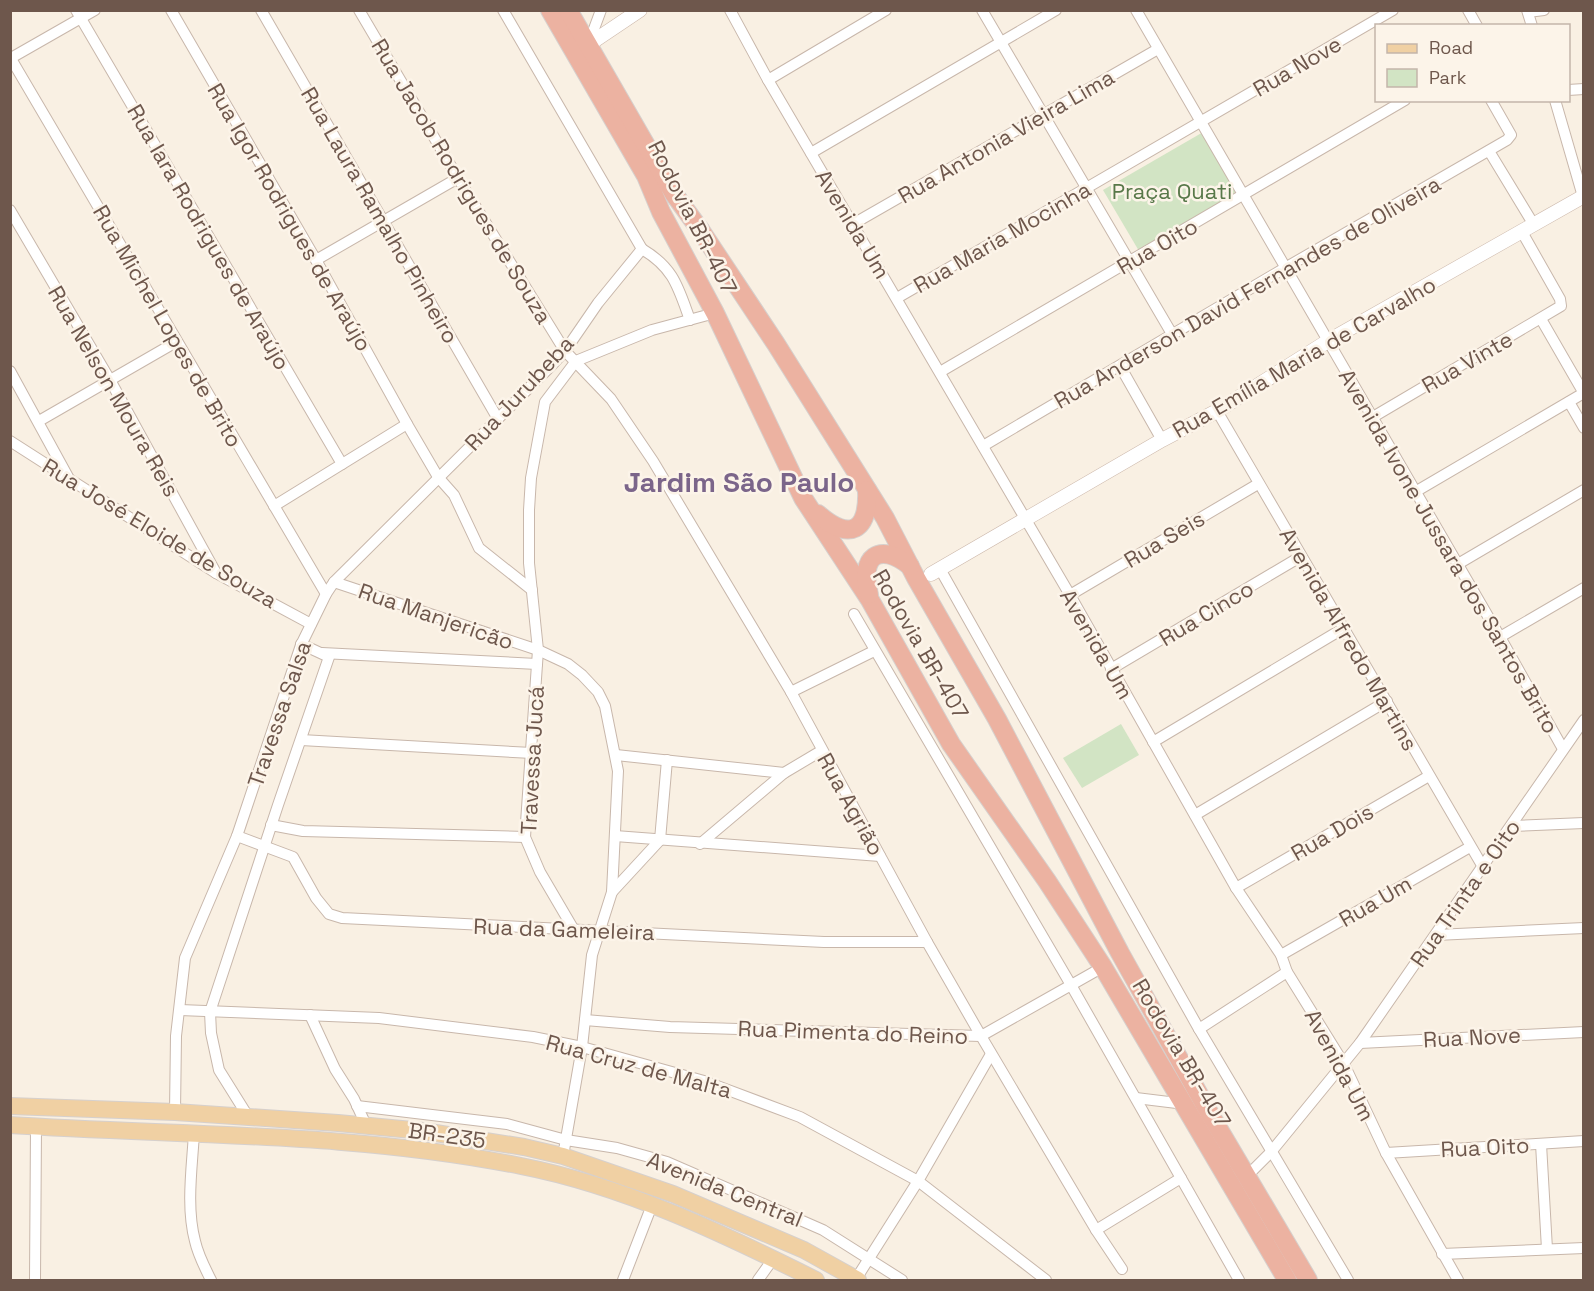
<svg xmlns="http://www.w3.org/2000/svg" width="1594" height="1291" font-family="'Space Grotesk',sans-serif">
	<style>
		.green { fill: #d2e4c4 }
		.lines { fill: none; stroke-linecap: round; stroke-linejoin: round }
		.street-casing { stroke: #c8b7ab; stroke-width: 12 }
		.secondary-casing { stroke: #cdb9ac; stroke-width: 15 }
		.primary-casing { stroke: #d6d0cd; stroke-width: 18 }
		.highway-casing { stroke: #d6d0cd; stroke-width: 20 }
		.street { stroke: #fff; stroke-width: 10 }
		.secondary { stroke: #fff; stroke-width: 14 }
		.primary { stroke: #f0d0a3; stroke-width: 16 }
		.highway { stroke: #ecb2a1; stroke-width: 18 }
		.labels { text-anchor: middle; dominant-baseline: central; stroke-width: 5; stroke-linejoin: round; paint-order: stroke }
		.street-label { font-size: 22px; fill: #6e574c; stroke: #fcf4e9 }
		.park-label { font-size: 22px; fill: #587849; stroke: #fcf4e9 }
		.district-label { font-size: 28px; font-weight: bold; fill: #7b658a; stroke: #fcf4e9 }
	</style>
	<rect width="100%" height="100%" fill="#f9f0e3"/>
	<!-- green -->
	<g class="green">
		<polygon points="1205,131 1241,192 1139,251 1103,190"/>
		<polygon points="1121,724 1139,755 1082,788 1063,758"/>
	</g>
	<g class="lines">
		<!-- street casing -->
		<g class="street-casing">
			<g id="street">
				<polyline points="76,10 342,464"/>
				<polyline points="171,10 316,260 407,424 438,477 454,495 479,548 532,590"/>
				<polyline points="261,10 498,419"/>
				<polyline points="359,10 458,178 565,351 611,399 653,461 791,692 927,942 981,1036 1096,1230 1122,1269"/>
				<polyline points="503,10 642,249"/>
				<polyline points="730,10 768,80 1070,595 1236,888 1281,955 1287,972 1344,1064 1386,1153 1458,1280"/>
				<polyline points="982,10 1172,334"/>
				<polyline points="1136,10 1500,637 1563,749"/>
				<polyline points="1468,10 1477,26"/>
				<polyline points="1527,10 1532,26"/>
				<polyline points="1528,12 1544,10"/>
				<polyline points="588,45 601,10"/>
				<polyline points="10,57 326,594"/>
				<polyline points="11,58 95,10"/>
				<polyline points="768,80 886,10"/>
				<polyline points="1568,90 1584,89"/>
				<polyline points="1555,100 1584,200"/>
				<polyline points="1489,151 1534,225"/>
				<polyline points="811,153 1056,10"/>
				<polyline points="10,210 110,380 216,573"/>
				<polyline points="853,224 1158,49"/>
				<polyline points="316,260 458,178"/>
				<polyline points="897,298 1393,10"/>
				<polyline points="1120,366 1162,440"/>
				<polyline points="10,371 68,477"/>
				<polyline points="940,372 1405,100"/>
				<polyline points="1569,402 1584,428"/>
				<polyline points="1217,411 1483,867"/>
				<polyline points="1373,417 1561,306 1560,299 1522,232"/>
				<polyline points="39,421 176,342"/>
				<polyline points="10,441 216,573 311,624"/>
				<polyline points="983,446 1285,268 1507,140 1511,135 1491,100"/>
				<polyline points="1415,492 1582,394 1582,390 1541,319"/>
				<polyline points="274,506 407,424"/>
				<polyline points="1458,564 1584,490"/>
				<polyline points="940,569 1199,1029 1348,1280"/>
				<polyline points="334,582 538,650 568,664 582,675 598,692 605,706 618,771 612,892 592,955 582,1047 563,1156"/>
				<polyline points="1070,595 1258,484"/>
				<polyline points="854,614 1071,985 1239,1280"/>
				<polyline points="1500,637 1584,588"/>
				<polyline points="322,653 537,664"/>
				<polyline points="1111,669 1300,557"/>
				<polyline points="791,692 874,651"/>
				<polyline points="301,740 532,753"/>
				<polyline points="1153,742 1344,628"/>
				<polyline points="616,755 784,773"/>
				<polyline points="1195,815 1387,701"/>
				<polyline points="271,825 303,831 525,837"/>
				<polyline points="1511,826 1584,823"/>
				<polyline points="237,836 293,857 316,898 329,914 342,918 824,942 927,942"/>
				<polyline points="615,836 880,856"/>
				<polyline points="660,840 667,760"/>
				<polyline points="700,844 784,773 821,751"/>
				<polyline points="1236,888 1429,776"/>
				<polyline points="612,892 660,840"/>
				<polyline points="574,930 540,872 525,837 538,650 529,563 529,510 531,478 545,402 576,361 652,330 715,313"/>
				<polyline points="1436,935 1584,928"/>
				<polyline points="1281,955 1470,847"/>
				<polyline points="180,1010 379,1018 533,1037 582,1047 704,1081 800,1117 918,1181 1046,1280"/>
				<polyline points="310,1015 335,1069 354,1099 366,1125"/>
				<polyline points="585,1020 670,1027 981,1036 1103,967"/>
				<polyline points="1199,1029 1287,972"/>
				<polyline points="1360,1043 1584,1032"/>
				<polyline points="1136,1098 1185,1104"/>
				<polyline points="357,1106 507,1124 566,1140 617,1148 667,1162 823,1230 902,1280"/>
				<path d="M175,1112L176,1036L185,958L237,836L301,645L326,594L334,582L552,365L565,351L598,303L642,249C674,268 678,287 690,320"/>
				<polyline points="249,1118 219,1070 211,1033 210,1012 278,805 329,657 301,644"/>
				<path d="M194,1133C192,1168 186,1207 195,1241C198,1255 205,1268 211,1280"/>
				<polyline points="1541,1144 1547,1249"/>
				<polyline points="1386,1153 1584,1141"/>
				<polyline points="1247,1176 1271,1152 1360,1043 1584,720"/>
				<polyline points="1096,1230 1181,1178"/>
				<polyline points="1442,1254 1584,1248"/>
				<polyline points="856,1279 918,1181 991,1054"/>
				<polyline points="35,1280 36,1127"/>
				<polyline points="623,1280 652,1205"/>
				<polyline points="758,1280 773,1259"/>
			</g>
		</g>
		<!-- secondary casing -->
		<g class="secondary-casing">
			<g id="secondary">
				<polyline points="588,45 640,10"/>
				<polyline points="931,574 1162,440 1217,411 1328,341 1584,196"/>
			</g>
		</g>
		<!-- primary casing -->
		<g class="primary-casing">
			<g id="primary">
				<polyline points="10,1106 175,1112 338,1123 423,1131 524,1147 563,1156 673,1194 804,1250 858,1280"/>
				<path d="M10,1125C180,1136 353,1132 521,1166C624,1186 722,1233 816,1280"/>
			</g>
		</g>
		<!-- highway casing -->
		<g class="highway-casing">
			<g id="highway">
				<polyline points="550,10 646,176 661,212 715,313 803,498 870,600 951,744 1047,881 1103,967 1287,1280"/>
				<polyline points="568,10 674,194 701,231 776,344 885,518 916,578 997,719 1120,953 1211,1116 1308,1280"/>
				<path d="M818,514C850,542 869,531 867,490"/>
				<path d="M869,594C859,557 879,541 910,566"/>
			</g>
		</g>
		<!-- street -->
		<use href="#street" class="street"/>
		<!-- secondary -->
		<use href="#secondary" class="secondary"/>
		<!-- primary -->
		<use href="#primary" class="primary"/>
		<!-- highway -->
		<use href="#highway" class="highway"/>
	</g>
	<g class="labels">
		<!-- street labels -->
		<g class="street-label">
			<text transform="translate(1297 66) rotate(-30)">Rua Nove</text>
			<text transform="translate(1006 136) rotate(-30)">Rua Antonia Vieira Lima</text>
			<text transform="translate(462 181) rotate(59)">Rua Jacob Rodrigues de Souza</text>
			<text transform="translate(380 215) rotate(60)">Rua Laura Ramalho Pinheiro</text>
			<text transform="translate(290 217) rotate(60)">Rua Igor Rodrigues de Araújo</text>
			<text transform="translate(693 217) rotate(63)">Rodovia BR-407</text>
			<text transform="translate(853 224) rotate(59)">Avenida Um</text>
			<text transform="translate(209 237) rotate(60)">Rua Iara Rodrigues de Araújo</text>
			<text transform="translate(1002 237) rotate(-30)">Rua Maria Mocinha</text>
			<text transform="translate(1157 246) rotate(-30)">Rua Oito</text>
			<text transform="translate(1247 292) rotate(-30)">Rua Anderson David Fernandes de Oliveira</text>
			<text transform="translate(168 326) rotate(60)">Rua Michel Lopes de Brito</text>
			<text transform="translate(1304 357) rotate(-30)">Rua Emília Maria de Carvalho</text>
			<text transform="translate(1467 362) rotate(-30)">Rua Vinte</text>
			<text transform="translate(114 391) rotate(60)">Rua Nelson Moura Reis</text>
			<text transform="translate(519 393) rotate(-47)">Rua Jurubeba</text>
			<text transform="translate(160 533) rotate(31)">Rua José Eloide de Souza</text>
			<text transform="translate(1164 539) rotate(-31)">Rua Seis</text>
			<text transform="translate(1449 551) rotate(60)">Avenida Ivone Jussara dos Santos Brito</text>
			<text transform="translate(1206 613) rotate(-31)">Rua Cinco</text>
			<text transform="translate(436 616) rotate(19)">Rua Manjericão</text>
			<text transform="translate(1349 639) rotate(60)">Avenida Alfredo Martins</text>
			<text transform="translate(921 644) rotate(60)">Rodovia BR-407</text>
			<text transform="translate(1097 644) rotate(60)">Avenida Um</text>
			<text transform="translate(279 714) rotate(-71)">Travessa Salsa</text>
			<text transform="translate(532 760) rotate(-87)">Travessa Jucá</text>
			<text transform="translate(851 804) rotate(61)">Rua Agrião</text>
			<text transform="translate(1332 832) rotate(-30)">Rua Dois</text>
			<text transform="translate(1465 893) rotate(-55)">Rua Trinta e Oito</text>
			<text transform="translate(1375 901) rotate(-30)">Rua Um</text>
			<text transform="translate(564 929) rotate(2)">Rua da Gameleira</text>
			<text transform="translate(853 1032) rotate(2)">Rua Pimenta do Reino</text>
			<text transform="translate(1472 1037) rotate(-3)">Rua Nove</text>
			<text transform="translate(1182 1053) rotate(59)">Rodovia BR-407</text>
			<text transform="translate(1340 1065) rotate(62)">Avenida Um</text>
			<text transform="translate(639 1066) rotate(15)">Rua Cruz de Malta</text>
			<text transform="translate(447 1135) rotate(8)">BR-235</text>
			<text transform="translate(1485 1147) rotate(-3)">Rua Oito</text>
			<text transform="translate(725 1189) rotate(22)">Avenida Central</text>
		</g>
		<!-- park labels -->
		<g class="park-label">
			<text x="1172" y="191">Praça Quati</text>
		</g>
		<!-- district labels -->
		<g class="district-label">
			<text x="739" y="482">Jardim São Paulo</text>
		</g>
	</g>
	<!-- border -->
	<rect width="1594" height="1291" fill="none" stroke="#6e574c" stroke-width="24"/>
	<!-- legend -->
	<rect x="1375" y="24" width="195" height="78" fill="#fcf4e9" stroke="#c3b5aa" stroke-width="1.5"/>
	<rect x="1387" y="44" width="30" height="9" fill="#f0d0a3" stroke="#c3b5aa" stroke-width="1.5"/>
	<text x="1429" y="54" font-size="18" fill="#6e574c">Road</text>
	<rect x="1387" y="69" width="30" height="18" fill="#d2e4c4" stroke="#c3b5aa" stroke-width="1.5"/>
	<text x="1429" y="84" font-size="18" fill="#6e574c">Park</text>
</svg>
